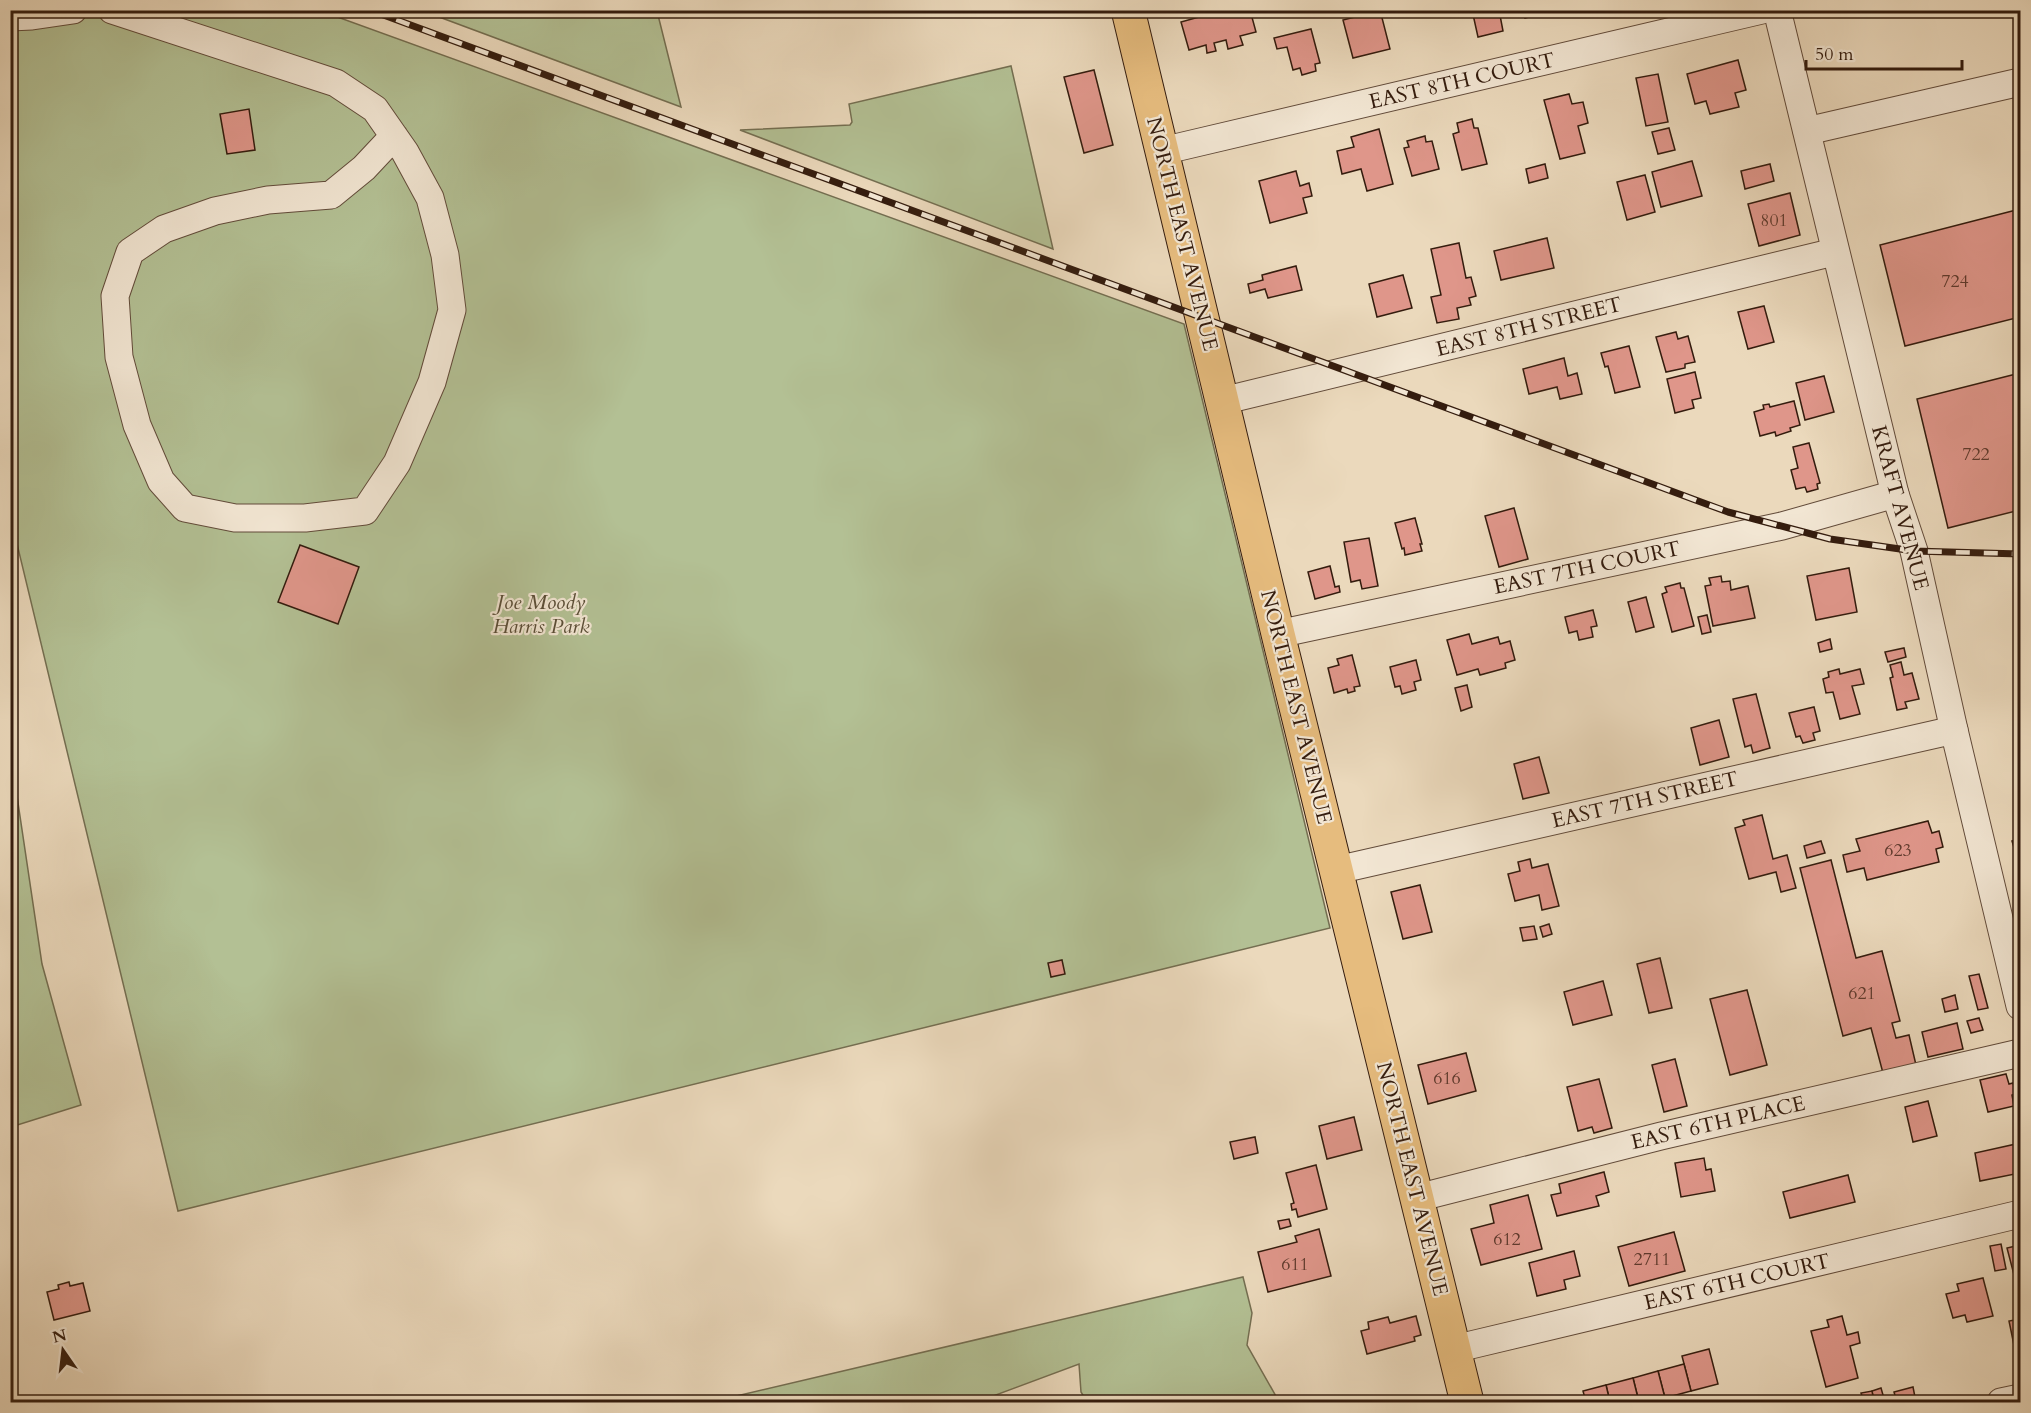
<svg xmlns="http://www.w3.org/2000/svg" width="2031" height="1413" font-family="Cardo,serif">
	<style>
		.green { fill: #b3c094; stroke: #746e51; stroke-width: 1.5 }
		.building { fill: #df968a; stroke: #341c0e; stroke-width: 1.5 }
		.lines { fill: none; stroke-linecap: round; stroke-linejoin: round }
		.minor-casing { stroke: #624b3a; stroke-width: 29 }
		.major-casing { stroke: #341c0e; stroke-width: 35 }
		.minor { stroke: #f2e6d3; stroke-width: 27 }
		.major { stroke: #e6bc7e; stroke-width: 33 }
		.rail-casing { stroke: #341c0e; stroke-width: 7 }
		.rail { stroke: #f2e6d3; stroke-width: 4.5; stroke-dasharray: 14; stroke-linecap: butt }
		.labels { text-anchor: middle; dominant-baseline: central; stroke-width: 4.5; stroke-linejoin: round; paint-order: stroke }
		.number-label { font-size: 18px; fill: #5f3a2d }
		.street-label { font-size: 21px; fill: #341c0e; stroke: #f2e6d3 }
		.park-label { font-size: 21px; font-style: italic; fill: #5a4d36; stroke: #f2e6d3 }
	</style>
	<rect width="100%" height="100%" fill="#ebd9bc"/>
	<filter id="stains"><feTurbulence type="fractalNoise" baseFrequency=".00333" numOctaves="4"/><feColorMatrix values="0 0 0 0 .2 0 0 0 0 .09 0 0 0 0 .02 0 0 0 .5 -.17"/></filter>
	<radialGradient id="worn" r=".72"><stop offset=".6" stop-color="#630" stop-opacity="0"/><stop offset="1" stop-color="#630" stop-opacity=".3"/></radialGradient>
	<!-- green -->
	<g class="green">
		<polygon points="10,11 321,11 1184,324 1330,928 178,1211 11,519"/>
		<polygon points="423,11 657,11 681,107"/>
		<polygon points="1011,66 1053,249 740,130 850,125 852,122 849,104"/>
		<polygon points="10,749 42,964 81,1105 11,1127"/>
		<polygon points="1243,1277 1252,1313 1247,1345 1277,1398 1263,1402 1087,1402 1081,1392 1079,1364 977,1402 711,1402"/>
	</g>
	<!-- building -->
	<g class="building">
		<polygon points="1224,10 1250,10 1256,32 1240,36 1243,45 1228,49 1226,40 1214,43 1216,51 1207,53 1206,45 1189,50 1181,22"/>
		<polygon points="1353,10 1380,10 1390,49 1353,58 1343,20 1355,17"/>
		<polygon points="1472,10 1499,10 1503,31 1478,37"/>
		<polygon points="1523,10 1555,10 1525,18"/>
		<polygon points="1311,29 1320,63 1315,64 1316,71 1302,75 1300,68 1293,70 1287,47 1277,49 1274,38"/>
		<polygon points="1738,60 1746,90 1735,93 1739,107 1710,114 1706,101 1695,104 1687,74"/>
		<polygon points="1094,70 1113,145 1084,153 1064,77"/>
		<polygon points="1658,74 1668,122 1646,126 1636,78"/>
		<polygon points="1569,94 1572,104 1583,102 1588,123 1578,126 1585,153 1560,159 1544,100"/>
		<polygon points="249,109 255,150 227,154 220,114"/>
		<polygon points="1472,119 1474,128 1478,128 1487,164 1462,170 1453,134 1459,132 1457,123"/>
		<polygon points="1669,128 1675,150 1658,154 1652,132"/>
		<polygon points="1379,129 1393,184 1367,191 1361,169 1342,174 1337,151 1354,147 1351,137"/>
		<polygon points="1425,136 1426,142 1432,141 1439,169 1412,176 1404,148 1409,147 1407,141"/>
		<polygon points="1692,161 1702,196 1661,207 1652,172"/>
		<polygon points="1545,164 1548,178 1529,183 1526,169"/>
		<polygon points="1770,164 1774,181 1745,189 1741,171"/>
		<polygon points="1296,171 1300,186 1309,183 1312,196 1303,198 1307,213 1270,223 1259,181"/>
		<polygon points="1645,175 1655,212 1627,220 1617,182"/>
		<polygon points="1790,193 1800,235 1759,246 1748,204"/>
		<polygon points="2020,209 2020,317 1905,346 1880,245"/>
		<polygon points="1547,238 1554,268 1501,280 1494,251"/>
		<polygon points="1459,243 1466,278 1471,277 1476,296 1469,298 1471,305 1457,308 1459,319 1437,323 1431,297 1441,295 1431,249"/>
		<polygon points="1296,266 1302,290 1268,298 1265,289 1250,293 1248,284 1263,280 1262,275"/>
		<polygon points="1403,275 1412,308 1377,317 1369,284"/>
		<polygon points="1764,306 1774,342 1748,349 1738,312"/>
		<polygon points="1676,332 1678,339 1688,336 1695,362 1685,364 1685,368 1666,372 1656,337"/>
		<polygon points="1629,346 1640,387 1615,393 1608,366 1605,367 1601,353"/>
		<polygon points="1564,358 1568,376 1577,373 1582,394 1560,399 1557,387 1529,394 1523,369"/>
		<polygon points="1695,372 1701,398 1692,400 1694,408 1675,413 1667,379"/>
		<polygon points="2020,373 2020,510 1948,528 1917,399"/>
		<polygon points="1824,376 1834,412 1805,420 1796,383"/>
		<polygon points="1794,401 1800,425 1790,428 1791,431 1776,436 1775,432 1760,436 1754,412 1764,409 1763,405 1769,404 1770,407"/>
		<polygon points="1809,443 1820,483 1817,484 1818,489 1807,492 1805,487 1796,489 1791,470 1798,468 1793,447"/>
		<polygon points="1514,508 1528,559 1499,567 1485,516"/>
		<polygon points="1415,518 1422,544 1420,544 1422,551 1405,555 1404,548 1402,549 1395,523"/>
		<polygon points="1369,538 1378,586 1362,589 1360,580 1351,582 1344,542"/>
		<polygon points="300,545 359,567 338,624 278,602"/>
		<polygon points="1330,566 1335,587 1339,586 1340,592 1315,599 1308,572"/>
		<polygon points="1849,568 1857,612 1816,620 1807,576"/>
		<polygon points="1721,576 1722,582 1730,581 1731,590 1748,586 1755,618 1713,626 1705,586 1711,585 1709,578"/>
		<polygon points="1680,583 1681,588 1684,588 1694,626 1672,632 1662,594 1667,592 1665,587"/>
		<polygon points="1646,597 1654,627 1636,632 1628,602"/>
		<polygon points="1593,610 1597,626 1591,627 1593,637 1579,640 1577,631 1569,633 1565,617"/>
		<polygon points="1707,615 1711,632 1702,634 1698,617"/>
		<polygon points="1469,634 1472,644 1498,637 1500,644 1510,641 1515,660 1505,663 1506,668 1480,675 1478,669 1457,675 1447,640"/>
		<polygon points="1830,639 1832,649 1820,652 1818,643"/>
		<polygon points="1904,648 1906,657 1888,662 1885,652"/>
		<polygon points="1352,655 1360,686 1354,687 1355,691 1348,693 1347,689 1334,693 1328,668 1339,665 1337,659"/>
		<polygon points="1416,660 1421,680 1414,682 1416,690 1402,694 1400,686 1395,687 1390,667"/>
		<polygon points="1901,662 1904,675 1912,673 1919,699 1905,702 1907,708 1897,710 1890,678 1893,677 1890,665"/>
		<polygon points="1839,669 1840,674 1860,669 1864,684 1852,686 1860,714 1840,719 1833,692 1826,693 1823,679 1829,677 1828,672"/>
		<polygon points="1467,685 1472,707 1461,711 1455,688"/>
		<polygon points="1756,694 1770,748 1753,753 1751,745 1745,747 1733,699"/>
		<polygon points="1814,707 1820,731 1813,733 1815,740 1803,743 1800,736 1796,737 1789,713"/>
		<polygon points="1719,720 1729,757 1700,765 1691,728"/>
		<polygon points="1539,757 1549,793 1523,799 1514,764"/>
		<polygon points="1762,815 1773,859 1787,855 1796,888 1781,892 1776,872 1749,879 1735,828 1745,825 1743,820"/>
		<polygon points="1928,821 1932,833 1939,831 1943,847 1936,849 1939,862 1867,880 1864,868 1847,872 1843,855 1860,851 1856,839"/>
		<polygon points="2020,838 2020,853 2016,854 2012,841"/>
		<polygon points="1821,841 1825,853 1807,858 1804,846"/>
		<polygon points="1530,859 1532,868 1548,864 1559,906 1542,910 1539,895 1515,901 1508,874 1520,871 1518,862"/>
		<polygon points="1831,860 1856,958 1882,951 1900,1021 1892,1023 1896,1038 1909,1035 1916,1065 1883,1073 1871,1028 1843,1036 1800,868"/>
		<polygon points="1420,885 1432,932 1403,939 1391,892"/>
		<polygon points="1549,924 1552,934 1543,937 1540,927"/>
		<polygon points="1534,926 1537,939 1523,941 1520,928"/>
		<polygon points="1660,958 1672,1008 1649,1013 1637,964"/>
		<polygon points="1062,960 1065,974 1051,977 1048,963"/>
		<polygon points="1979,974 1988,1008 1978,1010 1969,976"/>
		<polygon points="1603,981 1612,1015 1573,1025 1564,992"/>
		<polygon points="1747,990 1767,1065 1730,1075 1710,999"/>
		<polygon points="1955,995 1958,1009 1945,1012 1942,999"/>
		<polygon points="1979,1018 1983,1030 1971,1033 1967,1021"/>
		<polygon points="1957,1023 1963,1049 1928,1057 1922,1032"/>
		<polygon points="1466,1053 1476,1091 1428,1104 1418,1065"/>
		<polygon points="1675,1059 1687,1106 1664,1112 1652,1065"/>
		<polygon points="2006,1074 2009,1084 2013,1083 2016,1094 2012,1095 2014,1106 1988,1112 1980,1080"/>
		<polygon points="1599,1079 1612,1128 1594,1133 1592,1127 1578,1131 1567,1087"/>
		<polygon points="1928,1101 1937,1136 1913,1142 1905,1107"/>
		<polygon points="1354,1117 1362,1150 1327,1159 1319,1126"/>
		<polygon points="1255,1137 1258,1153 1234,1159 1230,1142"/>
		<polygon points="2016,1144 2020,1173 1980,1181 1975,1153"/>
		<polygon points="1704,1158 1706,1170 1711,1169 1715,1191 1681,1197 1675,1163"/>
		<polygon points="1316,1165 1327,1209 1298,1217 1296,1209 1292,1210 1291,1204 1294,1203 1286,1173"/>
		<polygon points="1604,1172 1609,1192 1596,1196 1599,1206 1557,1216 1551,1195 1561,1193 1559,1184"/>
		<polygon points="1848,1175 1855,1202 1790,1218 1783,1192"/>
		<polygon points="1528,1195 1542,1249 1481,1265 1471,1229 1494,1223 1490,1205"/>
		<polygon points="1289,1219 1291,1226 1280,1229 1278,1221"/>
		<polygon points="1319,1229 1331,1276 1268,1292 1258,1252 1297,1242 1295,1236"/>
		<polygon points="1674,1232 1685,1271 1629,1286 1618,1247"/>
		<polygon points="2001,1244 2006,1269 1995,1271 1990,1246"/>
		<polygon points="2020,1245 2020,1293 2019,1294 2007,1248"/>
		<polygon points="1574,1251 1580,1276 1564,1280 1566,1289 1537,1296 1529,1263"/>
		<polygon points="1983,1278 1993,1316 1967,1322 1965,1315 1953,1318 1946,1294 1959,1291 1957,1284"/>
		<polygon points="69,1282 70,1286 83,1283 90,1311 54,1320 47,1292 59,1289 58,1285"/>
		<polygon points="1416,1316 1421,1335 1414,1337 1415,1341 1367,1354 1361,1331 1369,1329 1368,1322 1388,1317 1390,1323"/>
		<polygon points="1842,1316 1847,1335 1858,1332 1860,1343 1850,1346 1858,1378 1826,1387 1811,1331 1829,1327 1827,1320"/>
		<polygon points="2020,1319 2020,1349 2015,1350 2009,1321"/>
		<polygon points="1709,1349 1718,1384 1691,1391 1682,1356"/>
		<polygon points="1684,1364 1691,1391 1665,1398 1658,1371"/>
		<polygon points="1658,1371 1665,1398 1639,1402 1633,1378"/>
		<polygon points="1633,1378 1639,1402 1610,1402 1606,1385"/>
		<polygon points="1606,1385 1610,1402 1586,1402 1583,1391"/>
		<polygon points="1913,1387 1915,1397 1897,1402 1894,1392"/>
		<polygon points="1881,1388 1885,1402 1874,1402 1872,1391"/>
		<polygon points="1872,1391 1874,1402 1864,1402 1861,1393"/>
	</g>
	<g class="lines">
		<!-- minor casing -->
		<g class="minor-casing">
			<g id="minor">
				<polyline points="112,10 336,83 375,109 405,152 430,198 445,255 452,310 432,382 397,463 365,511 305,518 235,518 185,508 161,481 137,425 119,357 115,296 130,252 164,229 215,211 268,200 331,195 364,168 394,136"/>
				<polyline points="1777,10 1895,494 1914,551 1954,730 2020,1006"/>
				<polyline points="10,17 32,16 73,10"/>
				<polyline points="1807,131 2020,82"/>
				<polyline points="1162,151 1762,10"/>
				<polyline points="1222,401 1834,252"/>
				<polyline points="1278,634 1782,526 1895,494"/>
				<polyline points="1337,870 1954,730"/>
				<polyline points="1417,1198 1661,1136 2020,1053"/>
				<polyline points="1454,1349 2020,1214"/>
				<polyline points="2001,1402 2020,1398"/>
			</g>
		</g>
		<!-- major casing -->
		<g class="major-casing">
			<polyline id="major" points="1128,10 1278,634 1467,1402"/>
		</g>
		<!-- minor -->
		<use href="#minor" class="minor"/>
		<!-- major -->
		<use href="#major" class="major"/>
		<!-- rail casing -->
		<g class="rail-casing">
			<polyline id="rail" points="370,10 1728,512 1830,539 1914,551 2020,554"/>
		</g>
		<!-- rail -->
		<use href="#rail" class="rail"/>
	</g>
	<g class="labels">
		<!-- number labels -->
		<g class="number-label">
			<text x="1774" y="220">801</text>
			<text x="1955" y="281">724</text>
			<text x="1976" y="454">722</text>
			<text x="1898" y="850">623</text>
			<text x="1862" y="993">621</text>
			<text x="1447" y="1078">616</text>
			<text x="1507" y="1239">612</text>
			<text x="1652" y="1259">2711</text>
			<text x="1295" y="1264">611</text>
		</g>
		<!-- street labels -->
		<g class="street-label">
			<text transform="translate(1462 81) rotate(-13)">EAST 8TH COURT</text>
			<text transform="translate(1182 234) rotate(76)">NORTH EAST AVENUE</text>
			<text transform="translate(1529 327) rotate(-14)">EAST 8TH STREET</text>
			<text transform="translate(1900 508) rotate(75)">KRAFT AVENUE</text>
			<text transform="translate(1587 568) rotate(-12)">EAST 7TH COURT</text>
			<text transform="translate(1296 707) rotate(76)">NORTH EAST AVENUE</text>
			<text transform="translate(1645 800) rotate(-13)">EAST 7TH STREET</text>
			<text transform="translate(1718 1123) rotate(-13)">EAST 6TH PLACE</text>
			<text transform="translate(1412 1179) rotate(76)">NORTH EAST AVENUE</text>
			<text transform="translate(1737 1282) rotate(-13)">EAST 6TH COURT</text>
		</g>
		<!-- park labels -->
		<g class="park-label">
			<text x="541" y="602">Joe Moody<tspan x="541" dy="24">Harris Park</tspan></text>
		</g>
	</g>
	<!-- margin -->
	<rect width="2031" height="1413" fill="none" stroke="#ebd9bc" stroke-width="36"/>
	<rect x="12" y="12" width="2007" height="1389" fill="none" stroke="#341c0e" stroke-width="3"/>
	<rect x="18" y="18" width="1995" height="1377" fill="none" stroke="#341c0e" stroke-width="1.5"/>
	<!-- north arrow -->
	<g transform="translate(63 1350) rotate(346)" stroke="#f2e6d3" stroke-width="4.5" paint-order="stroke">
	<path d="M0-4.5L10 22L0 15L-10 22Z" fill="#341c0e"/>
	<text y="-9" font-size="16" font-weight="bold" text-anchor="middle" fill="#341c0e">N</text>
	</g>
	<!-- scale -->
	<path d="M1806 60v9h156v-9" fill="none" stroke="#341c0e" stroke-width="3"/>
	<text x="1815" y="60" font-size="18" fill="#341c0e" stroke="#f2e6d3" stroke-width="4.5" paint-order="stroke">50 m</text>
	<rect width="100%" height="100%" filter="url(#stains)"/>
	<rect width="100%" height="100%" fill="url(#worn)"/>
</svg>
